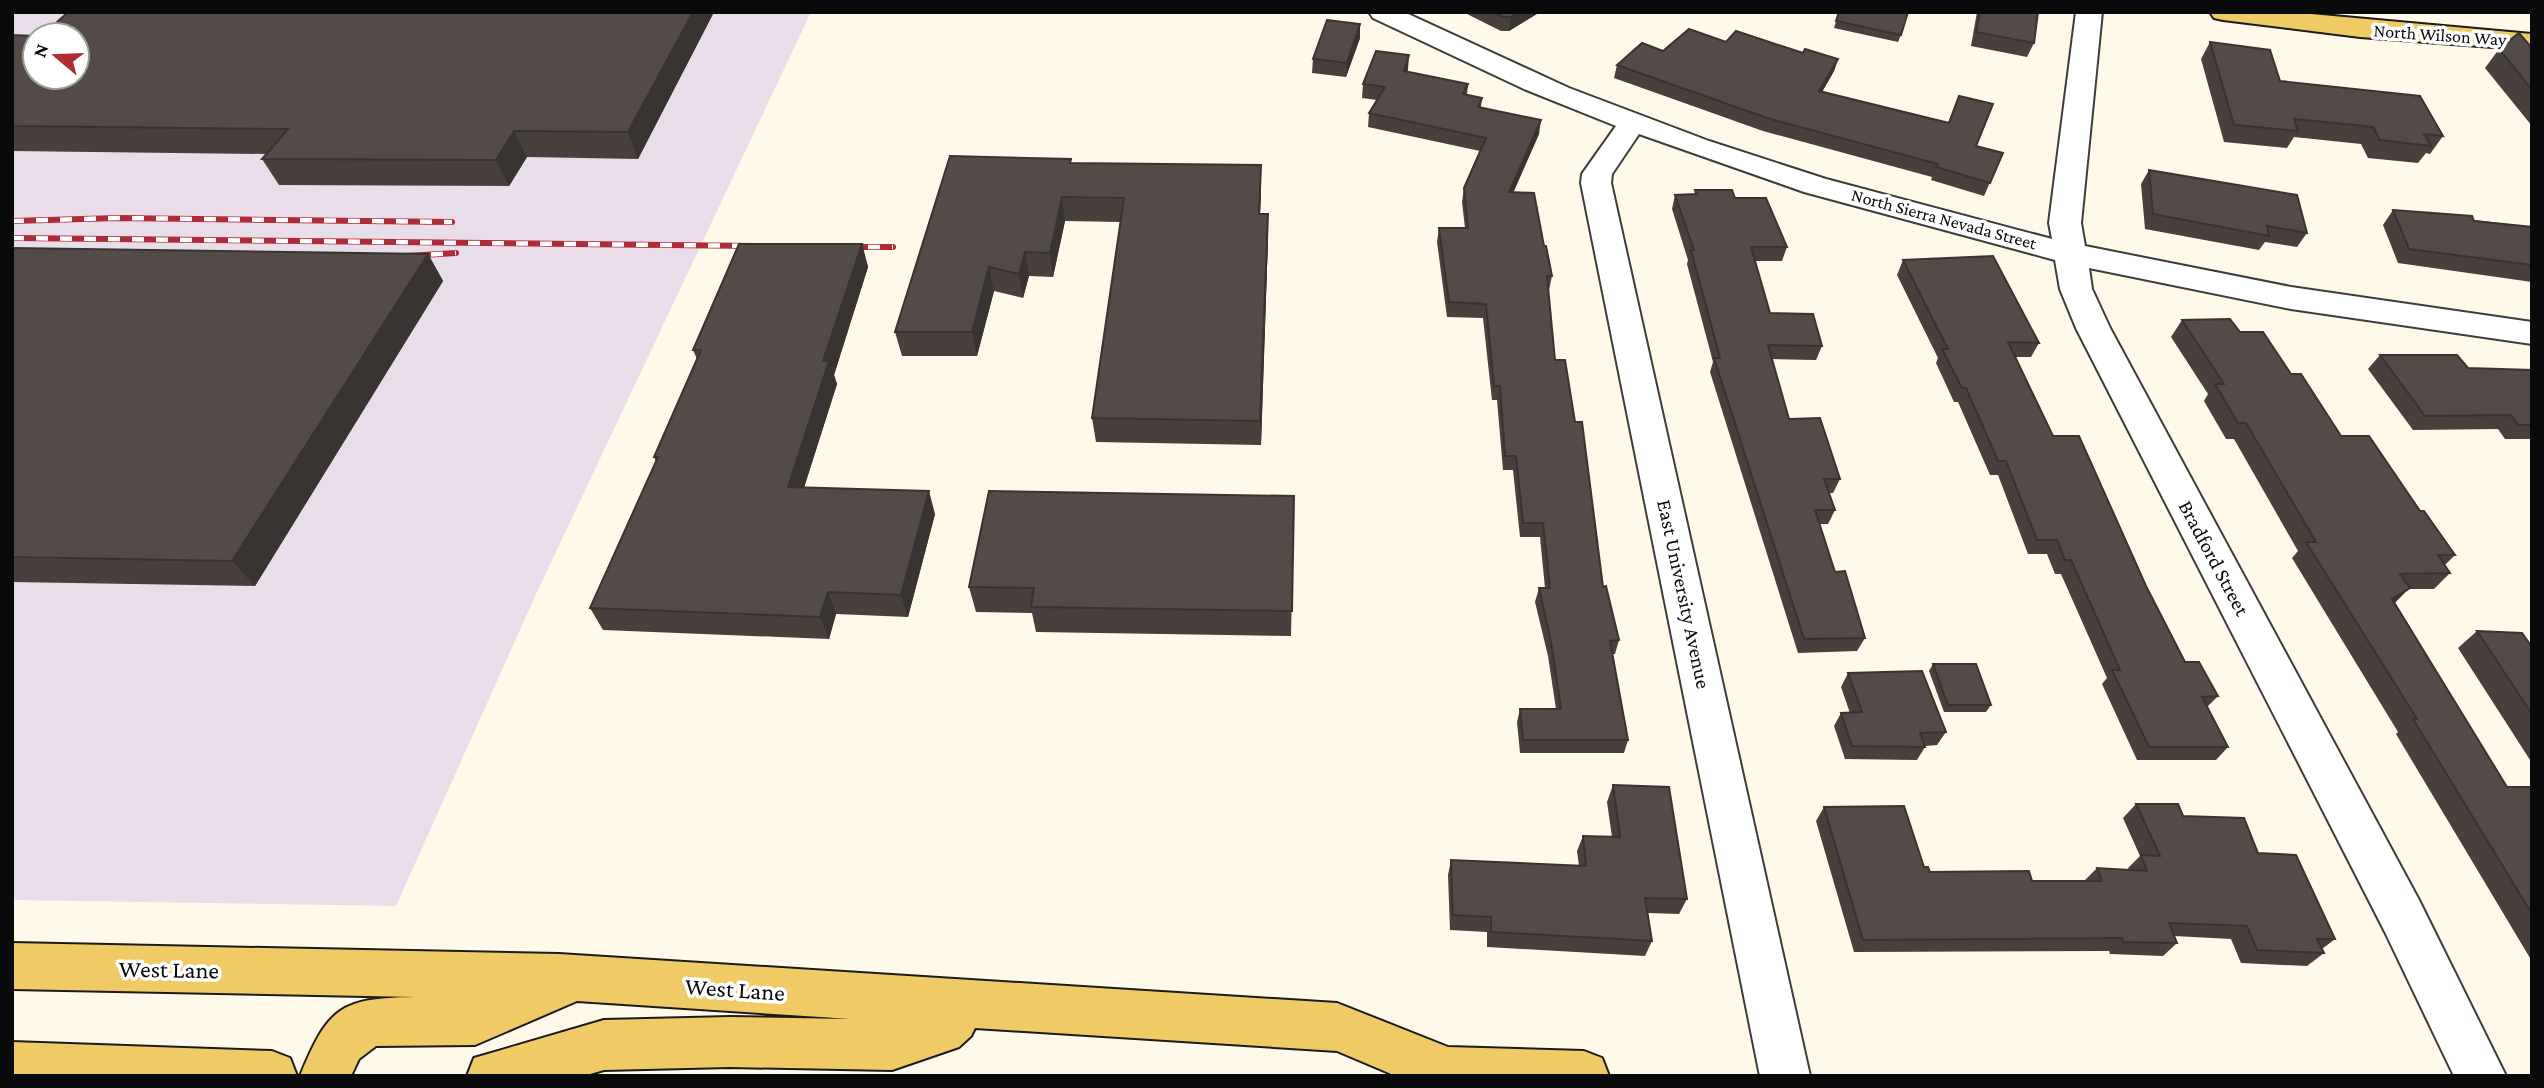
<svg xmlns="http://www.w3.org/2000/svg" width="2544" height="1088" font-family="'Crimson Pro',serif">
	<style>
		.industrial { fill: #e7dee9; fill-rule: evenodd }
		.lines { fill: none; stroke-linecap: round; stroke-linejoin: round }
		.minor-casing { stroke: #3d3d3d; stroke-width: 4 }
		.major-casing { stroke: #1b1b1b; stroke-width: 4 }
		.minor { fill: #fff; fill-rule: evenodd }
		.major { fill: #f0ca65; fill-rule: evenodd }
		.rail-casing { stroke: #b02b36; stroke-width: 6 }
		.rail { stroke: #fff; stroke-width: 4.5; stroke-dasharray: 12; stroke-linecap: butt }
		.wall { fill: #47403d }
		.shaded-wall { fill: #393432 }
		.building { fill: #524b47; stroke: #393432; stroke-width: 2 }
		.labels { text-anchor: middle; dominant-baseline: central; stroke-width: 7; stroke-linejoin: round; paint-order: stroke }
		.far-street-label { font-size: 18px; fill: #0a0a0a; stroke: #fff }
		.street-label { font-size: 21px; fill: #0a0a0a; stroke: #fff }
		.near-street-label { font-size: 24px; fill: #0a0a0a; stroke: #fff }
	</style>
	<rect width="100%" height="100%" fill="#fef9e8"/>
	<!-- industrial -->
	<path class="industrial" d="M12,12H811L537,592L396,906L12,900ZM35,35H77V77H35Z"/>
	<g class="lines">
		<!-- minor casing -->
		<g class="minor-casing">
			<polygon id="minor" points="1369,12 1404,12 1569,88 1709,141 1826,179 2052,239 2049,223 2076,12 2102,12 2081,223 2085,246 2291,287 2532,322 2532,344 2291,309 2089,268 2092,289 2110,328 2419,900 2506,1076 2454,1076 2385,932 2076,328 2060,289 2055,260 1804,192 1639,134 1612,174 1611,183 1810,1076 1760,1076 1581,183 1582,174 1616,126 1524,89 1373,18"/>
		</g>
		<!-- major casing -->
		<g class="major-casing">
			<g id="major">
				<polygon points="2210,12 2289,12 2532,34 2532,50 2360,37 2223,20 2214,18"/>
				<path d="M12,943L559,954L1337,1003L1448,1047L1584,1051L1602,1058L1609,1076H1396L1337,1051L975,1028L971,1036L959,1047L892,1070L730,1067L604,1070L583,1076H467L474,1058L604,1020L730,1017L851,1019L577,1001L475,1045L376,1046L359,1059L351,1076H300C328,1007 341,998 415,997L12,989Z"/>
				<polygon points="12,1042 272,1051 290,1058 297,1076 12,1076"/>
			</g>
		</g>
		<!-- minor -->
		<use href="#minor" class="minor"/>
		<!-- major -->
		<use href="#major" class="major"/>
		<!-- rail casing -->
		<g class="rail-casing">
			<g id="rail">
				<polyline points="12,221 118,218 452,222"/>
				<polyline points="12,238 757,246"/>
				<polyline points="844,247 893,247"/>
				<polyline points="407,256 456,253"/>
			</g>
		</g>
		<!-- rail -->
		<use href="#rail" class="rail"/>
	</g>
	<!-- wall -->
	<g class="wall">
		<polygon points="714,12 638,159 527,157 509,186 279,185 262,159 266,154 12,151 12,35 35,36"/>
		<polygon points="1463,12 1540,12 1509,31 1501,31"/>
		<polygon points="1839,12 1901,35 1898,42 1834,28"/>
		<polygon points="1977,12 2038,12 2034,43 2027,57 1971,46"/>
		<polygon points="1360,24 1360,38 1346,77 1312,73 1313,59"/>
		<polygon points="2210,42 2280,81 2443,136 2430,154 2426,153 2418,163 2368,158 2361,144 2294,137 2287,148 2224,142 2201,59"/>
		<polygon points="2532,48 2532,126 2485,68 2499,49"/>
		<polygon points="1663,51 1803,53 1838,59 1834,71 1822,92 1948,123 1959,96 1976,146 2003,153 1984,196 1931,180 1932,177 1763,131 1614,78 1617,65"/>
		<polygon points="1409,55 1407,72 1468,84 1467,95 1482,98 1481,107 1539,134 1513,192 1544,246 1552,276 1549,290 1548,290 1555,360 1575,422 1603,587 1619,640 1615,654 1612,654 1628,740 1624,753 1520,753 1517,722 1520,709 1556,709 1548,656 1535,602 1539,588 1545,588 1540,537 1520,537 1513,470 1503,470 1497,400 1492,400 1483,318 1447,317 1437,242 1439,228 1465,228 1462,202 1464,188 1480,151 1368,127 1369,113 1377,100 1362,98 1363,84"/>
		<polygon points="1071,163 1261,189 1260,214 1268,238 1261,445 1096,442 1092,418 1121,222 1065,221 1053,277 1029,276 1023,298 994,291 977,356 902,356 895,332"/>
		<polygon points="2149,170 2307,233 2297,247 2265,242 2259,250 2145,229 2141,184"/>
		<polygon points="1695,190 1735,198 1787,247 1782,261 1755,261 1770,313 1822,346 1816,360 1772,359 1789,419 1840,479 1833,493 1829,493 1835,510 1828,524 1820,524 1835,572 1865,638 1857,651 1798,653 1710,372 1713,362 1687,264 1688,260 1672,209 1675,195 1694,195"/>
		<polygon points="2393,210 2532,227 2532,282 2398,263 2383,225"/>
		<polygon points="862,244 868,267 834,375 837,384 804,487 935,514 908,617 836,614 829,639 603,630 590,608 656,462 654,457 697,359 693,350"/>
		<polygon points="12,248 428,254 443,281 255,586 12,582"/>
		<polygon points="1903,260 2039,343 2031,357 2015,357 2053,436 2146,586 2185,662 2218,696 2207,707 2228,747 2216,760 2137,760 2102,684 2107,678 2061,574 2055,574 2047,554 2028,554 1998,475 1990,475 1958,402 1954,402 1936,363 1938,358 1897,275"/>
		<polygon points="2182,320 2240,332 2291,374 2341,436 2420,511 2455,555 2445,565 2450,573 2434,589 2408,589 2395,603 2507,787 2532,787 2532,958 2530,958 2396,734 2398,732 2292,558 2298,551 2234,439 2226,439 2204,401 2208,394 2171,337"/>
		<polygon points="2380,355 2468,368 2532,370 2532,439 2505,439 2498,429 2413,430 2368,369"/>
		<polygon points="1294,496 1291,636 1036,632 1032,613 976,612 969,587"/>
		<polygon points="2477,631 2532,647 2532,763 2458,648"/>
		<polygon points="1933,664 1991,705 1986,712 1944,712 1929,671"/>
		<polygon points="1848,673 1946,732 1937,745 1925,746 1925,747 1917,760 1845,759 1834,726 1841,713 1850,713 1841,687"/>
		<polygon points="1613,785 1687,899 1679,914 1648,913 1652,941 1645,956 1487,947 1487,932 1450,930 1448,875 1451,860 1579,866 1577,851 1583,836 1612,837 1607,802"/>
		<polygon points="2136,804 2183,816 2258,853 2335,939 2322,949 2324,953 2307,966 2241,963 2231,939 2174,936 2177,943 2163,956 2110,954 2109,951 1854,952 1816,821 1824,807 1924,867 1930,872 2032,881 2084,881 2097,868 2129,870 2128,868 2140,856 2123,818"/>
	</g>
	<!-- shaded-wall -->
	<g class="shaded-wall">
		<polygon points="693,12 714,12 638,159 628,132"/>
		<polygon points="1519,12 1540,12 1509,31 1511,17"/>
		<polygon points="1360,24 1360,38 1346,77 1347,63"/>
		<polygon points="1409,55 1408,69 1403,85 1404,71"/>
		<polygon points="1838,59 1834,71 1815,104 1819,91"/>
		<polygon points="1541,120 1539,134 1507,207 1509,192"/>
		<polygon points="514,131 527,157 509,186 496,160"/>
		<polygon points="1261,165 1261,189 1259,238 1259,214"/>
		<polygon points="1062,197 1065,221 1053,277 1050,253"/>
		<polygon points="1268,214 1268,238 1261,445 1260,421"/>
		<polygon points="862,244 868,267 834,375 837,384 797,510 788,487 823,361"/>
		<polygon points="1025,252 1029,276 1023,298 1019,274"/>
		<polygon points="428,254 443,281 255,586 232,561"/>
		<polygon points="989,267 994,291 977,356 972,332"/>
		<polygon points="929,491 935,514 908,617 901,595"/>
		<polygon points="2410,588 2394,603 2392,599"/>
		<polygon points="828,592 836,614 829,639 820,617"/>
	</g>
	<!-- building -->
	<g class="building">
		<polygon points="68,12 693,12 628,132 514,131 496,160 262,159 288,129 12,126 12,35 35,36 35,77 77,77 77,35 43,35"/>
		<polygon points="1492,12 1519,12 1511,17 1503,17"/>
		<polygon points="1839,12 1908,12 1901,35 1836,21"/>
		<polygon points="1980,12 2038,12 2034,43 1976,32"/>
		<polygon points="1327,20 1360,24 1347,63 1313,59"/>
		<polygon points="1689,29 1726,42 1736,31 1803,53 1805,49 1838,59 1819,91 1949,123 1959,96 1993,104 1976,146 2003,153 1990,183 1936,167 1938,164 1767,118 1617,65 1642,43 1663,51"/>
		<polygon points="2519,33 2532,48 2532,90 2499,49"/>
		<polygon points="2210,42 2270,50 2280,81 2420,96 2443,136 2424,134 2431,146 2380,140 2373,127 2294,119 2298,131 2234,125"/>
		<polygon points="1376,51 1409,55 1404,71 1468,84 1463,94 1482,98 1478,107 1541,120 1509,192 1534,193 1544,246 1546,246 1552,276 1547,276 1555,360 1565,360 1575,422 1582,422 1603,587 1606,586 1619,640 1610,641 1628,740 1523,740 1520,709 1561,709 1551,642 1539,588 1550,588 1543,523 1523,523 1516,456 1505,456 1500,386 1494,386 1486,304 1449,302 1439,228 1468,228 1464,188 1486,138 1369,113 1385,87 1363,84"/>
		<polygon points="950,156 1071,159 1070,163 1261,165 1259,214 1268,214 1260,421 1092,418 1124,198 1062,197 1050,253 1025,252 1019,274 989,267 972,332 895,332"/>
		<polygon points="2149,170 2297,195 2307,233 2267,226 2269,236 2153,214"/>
		<polygon points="1695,190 1732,190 1735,198 1766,198 1787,247 1751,247 1770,313 1813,314 1822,346 1768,345 1789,419 1820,418 1840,479 1824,479 1835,510 1815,510 1835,572 1845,571 1865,638 1804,639 1714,358 1720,358 1691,250 1694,250 1675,195 1697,194"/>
		<polygon points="2393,210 2472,216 2474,221 2532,227 2532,265 2409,249"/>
		<polygon points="739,244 862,244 823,361 829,361 788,487 929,491 901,595 828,592 820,617 590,608 658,457 654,457 701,350 693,350"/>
		<polygon points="12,248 428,254 232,561 12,557"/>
		<polygon points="1993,256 2039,343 2008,342 2053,436 2079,436 2146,586 2185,662 2199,662 2218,696 2202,697 2228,747 2149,747 2112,670 2120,670 2071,560 2065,560 2057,540 2037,540 2006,461 1998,461 1966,388 1962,388 1942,349 1948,349 1903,260"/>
		<polygon points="2230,319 2240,332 2263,332 2291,374 2301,374 2341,436 2369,436 2420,511 2424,511 2455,555 2438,555 2450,573 2400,574 2410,588 2392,599 2507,787 2532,787 2532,914 2413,719 2417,719 2306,542 2316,542 2246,423 2238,423 2215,384 2224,384 2182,320"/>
		<polygon points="2380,355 2457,355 2468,368 2532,370 2532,425 2518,425 2511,415 2425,416"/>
		<polygon points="989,491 1294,496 1292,611 1031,607 1034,588 969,587"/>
		<polygon points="2477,631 2522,633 2532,647 2532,714"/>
		<polygon points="1933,664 1976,664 1991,705 1948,705"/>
		<polygon points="1922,671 1946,732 1920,733 1925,747 1852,746 1841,713 1862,712 1848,673"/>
		<polygon points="1613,785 1669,787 1687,899 1645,898 1652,941 1491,932 1491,917 1453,915 1451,860 1586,866 1583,836 1620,837"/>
		<polygon points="2136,804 2178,804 2183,816 2244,818 2258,853 2296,855 2335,939 2317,939 2324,953 2257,950 2247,926 2169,923 2177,943 2123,942 2122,938 1863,940 1824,807 1904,806 1924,867 1928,867 1930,872 2029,871 2032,881 2102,881 2097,868 2147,871 2141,855 2160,856"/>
	</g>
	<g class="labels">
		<!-- far-street labels -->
		<g class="far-street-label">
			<text transform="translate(2440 35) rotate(4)">North Wilson Way</text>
			<text transform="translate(1944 219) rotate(15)">North Sierra Nevada Street</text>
		</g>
		<!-- street labels -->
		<g class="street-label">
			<text transform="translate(2214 558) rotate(62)">Bradford Street</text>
			<text transform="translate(1684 594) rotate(78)">East University Avenue</text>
		</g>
		<!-- near-street labels -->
		<g class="near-street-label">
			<text transform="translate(169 969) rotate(1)">West Lane</text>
			<text transform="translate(735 989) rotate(4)">West Lane</text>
		</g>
	</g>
	<!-- border -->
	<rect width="2544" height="1088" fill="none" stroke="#0a0a0a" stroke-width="28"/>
	<!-- north arrow -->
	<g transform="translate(56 56) rotate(289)"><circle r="33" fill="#ffffff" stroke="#9d9d9d" stroke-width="2"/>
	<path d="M0-5L12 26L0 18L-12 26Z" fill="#b02b36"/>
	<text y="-10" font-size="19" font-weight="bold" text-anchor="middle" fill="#0a0a0a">N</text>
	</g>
</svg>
